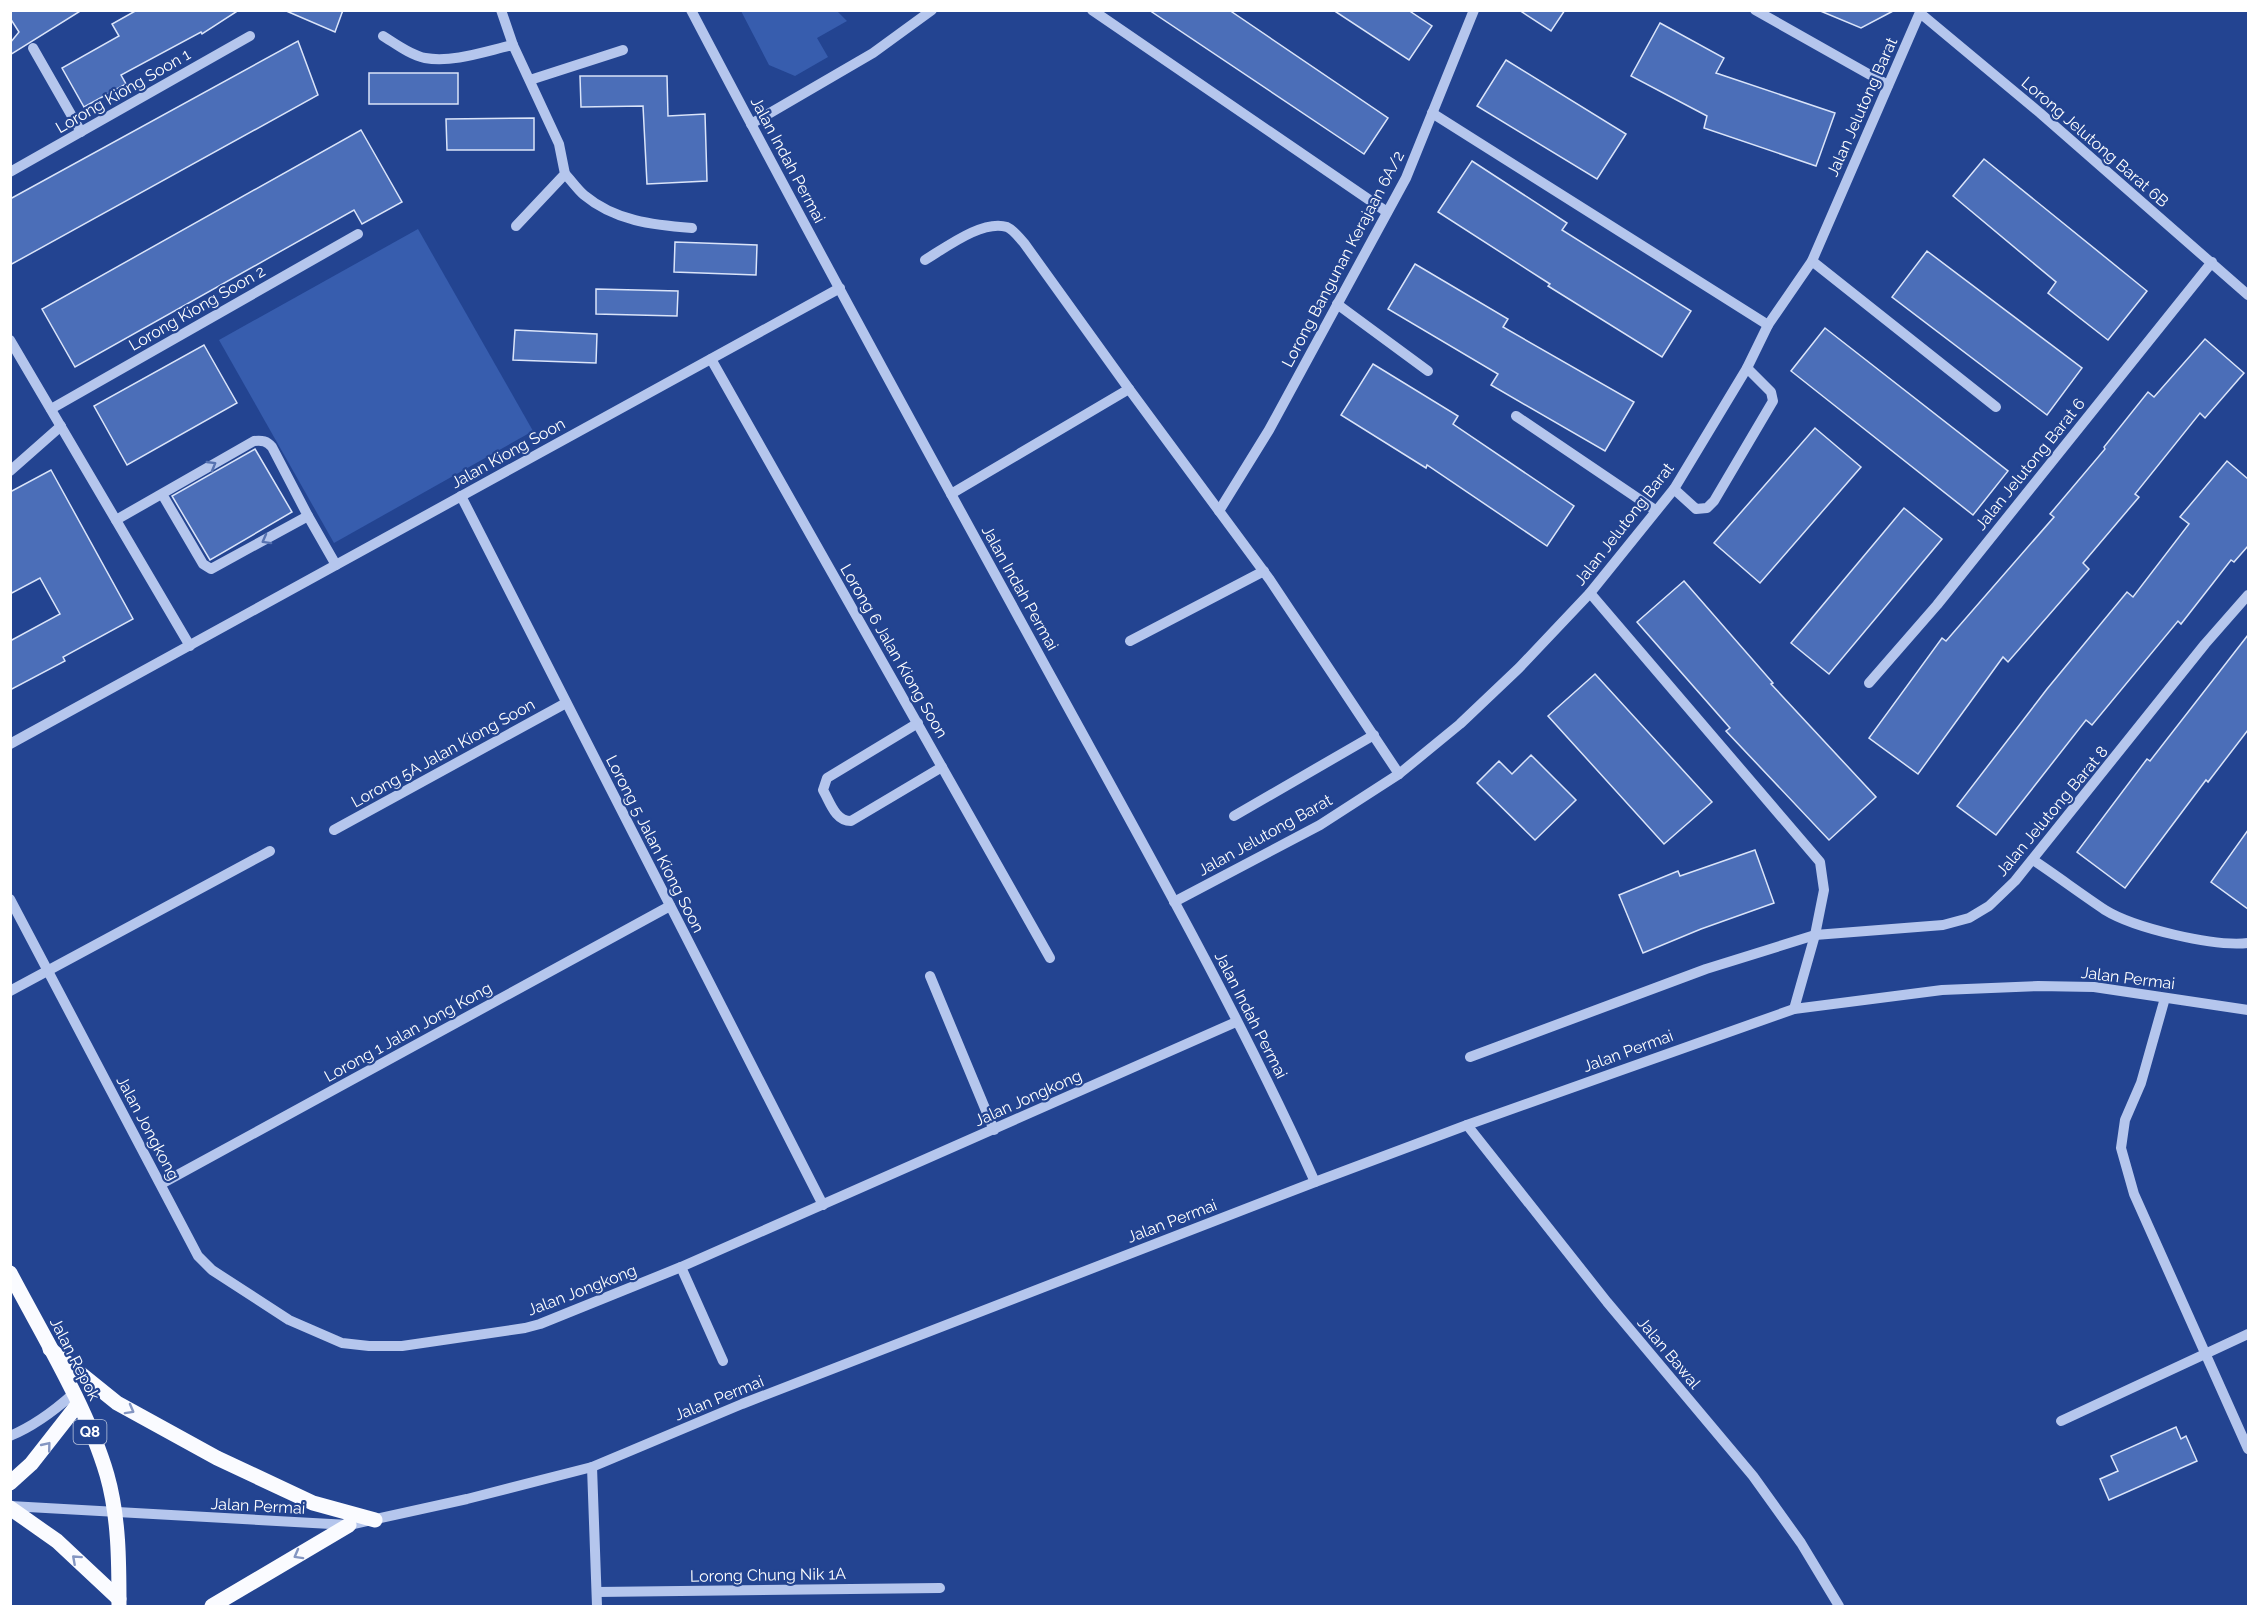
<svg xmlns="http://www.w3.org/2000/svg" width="2259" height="1617" font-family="Raleway,sans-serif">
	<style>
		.green { fill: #375dae }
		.building { fill: #4b6eb8; stroke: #dae4f9; stroke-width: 1.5 }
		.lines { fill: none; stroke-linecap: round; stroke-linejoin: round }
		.minor { stroke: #b5c6ed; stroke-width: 10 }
		.major { stroke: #fafbff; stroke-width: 15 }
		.oneway { stroke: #5672b1 }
		.oneway2 { stroke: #8496c2 }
		.labels { text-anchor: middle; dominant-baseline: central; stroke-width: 4.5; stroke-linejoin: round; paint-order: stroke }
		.shield { fill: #234491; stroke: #bdc7de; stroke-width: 1.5 }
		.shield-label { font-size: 15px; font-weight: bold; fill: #fff }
		.street-label { font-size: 16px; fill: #fff; stroke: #234491 }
	</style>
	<rect width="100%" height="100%" fill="#234491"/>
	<!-- green -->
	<g class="green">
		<polygon points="741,11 837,11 847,21 817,38 828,57 795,76 769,65"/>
		<polygon points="418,229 533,431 334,543 219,340"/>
	</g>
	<!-- building -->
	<g class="building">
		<polygon points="10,10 82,10 10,55 10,43 19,32 10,18"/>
		<polygon points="137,10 239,10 202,34 201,32 121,75 126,84 84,107 62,68 119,36 112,24"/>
		<polygon points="284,10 343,10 335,32"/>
		<polygon points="1149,10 1229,10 1388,118 1364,154"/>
		<polygon points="1333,10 1408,10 1432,26 1409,60"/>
		<polygon points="1519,10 1565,10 1551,31"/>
		<polygon points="1818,10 1895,10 1861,28"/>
		<polygon points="1660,23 1724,58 1716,73 1835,113 1816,166 1704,128 1707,116 1631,76"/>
		<polygon points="298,41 318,95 10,265 10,199"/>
		<polygon points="1506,60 1626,134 1597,179 1477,106"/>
		<rect x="369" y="73" width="89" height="31"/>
		<polygon points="580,76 667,76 668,116 705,114 707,181 647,184 643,106 581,107"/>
		<polygon points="534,118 534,150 447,150 446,119"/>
		<polygon points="361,130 402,202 362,224 354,210 75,367 42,309"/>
		<polygon points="1984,159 2147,291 2108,340 2048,293 2056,282 1953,196"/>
		<polygon points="1472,161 1567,223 1562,230 1691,311 1662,357 1548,286 1550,284 1438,212"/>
		<polygon points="675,242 757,245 756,275 674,272"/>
		<polygon points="1927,251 2082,368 2047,415 1892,297"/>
		<polygon points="1415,264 1508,319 1503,327 1634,402 1605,451 1491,385 1498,374 1388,309"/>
		<polygon points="596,289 678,291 677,316 596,314"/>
		<polygon points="1825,328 2008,471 1973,515 1791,371"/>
		<polygon points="515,330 597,334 596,363 513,360"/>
		<polygon points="2205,339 2244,373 2205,418 2200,413 2135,494 2139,497 2083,563 2089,569 2008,662 2003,657 1918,774 1869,738 1942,638 1946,641 2054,517 2050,514 2105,449 2104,447 2148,392 2154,397"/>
		<polygon points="204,345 237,403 127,465 94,406"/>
		<polygon points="1373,364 1458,416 1453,424 1574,506 1547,546 1427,465 1426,468 1341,415"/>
		<polygon points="1815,428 1861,467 1760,583 1714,543"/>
		<polygon points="255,449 292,512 210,560 172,496"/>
		<polygon points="2227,461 2248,479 2248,546 2234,562 2231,560 2181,624 2178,621 2092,725 2086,720 1996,835 1957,806 2047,689 2127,592 2133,597 2189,524 2180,517"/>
		<polygon points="51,470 133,619 63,657 65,661 10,690 10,641 60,614 40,578 10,594 10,492"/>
		<polygon points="1904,508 1942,539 1829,674 1791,643"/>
		<polygon points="1684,581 1773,683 1771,684 1876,797 1829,840 1726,731 1730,728 1637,622"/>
		<polygon points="2248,635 2248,730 2208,782 2206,780 2125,888 2077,852 2147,759 2150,761"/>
		<polygon points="1595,674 1712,802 1664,844 1548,716"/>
		<polygon points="1531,755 1576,800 1535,840 1477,783 1499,761 1512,774"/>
		<polygon points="2248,830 2248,909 2211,882"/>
		<polygon points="1755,850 1774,903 1701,929 1643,953 1619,895 1678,871 1680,876"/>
		<polygon points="2176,1427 2181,1439 2186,1436 2197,1461 2109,1500 2100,1479 2118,1471 2111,1456"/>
	</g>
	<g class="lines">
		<!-- minor -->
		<g class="minor">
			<polyline points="501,10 513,45 559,144 565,174 516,226"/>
			<path d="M691,10C811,239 935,465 1059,691C1148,853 1239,1014 1315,1182"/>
			<polyline points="1092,10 1387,212"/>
			<polyline points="1755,10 1888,85"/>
			<polyline points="1920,13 2040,113 2248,295"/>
			<path d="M383,36C396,44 410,55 425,58C453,63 486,51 513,45"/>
			<polyline points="33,48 81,132"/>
			<polyline points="530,80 623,50"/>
			<polyline points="1432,113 1768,325"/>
			<polyline points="751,124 873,53 932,10"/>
			<polyline points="10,172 250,36"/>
			<path d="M565,174C571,180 577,189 584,195C615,221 653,225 692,228"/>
			<path d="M925,260C945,248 983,219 1007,227C1014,230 1019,238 1024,243L1129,389L951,494"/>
			<polyline points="1812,261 1996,407"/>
			<polyline points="1337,304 1428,371"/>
			<polyline points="10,340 190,646"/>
			<polyline points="711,359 1050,958"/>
			<polyline points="1129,389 1270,580 1399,774"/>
			<polyline points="51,409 358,234"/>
			<polyline points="1516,416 1655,510"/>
			<polyline points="10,471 61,426"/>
			<polyline points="1674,489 1696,509 1707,508 1714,501 1773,401 1771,392 1747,368"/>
			<polyline points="461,496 823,1205"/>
			<polyline points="1219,511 1269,430 1406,178 1474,10"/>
			<polyline points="308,516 336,565"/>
			<path d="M116,520L254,441C262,440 267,441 272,447L308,516L211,569L203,564L162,494"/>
			<polyline points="1590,593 1820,862 1824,890 1815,935 1794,1009"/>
			<polyline points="1130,641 1264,571"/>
			<polyline points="1869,683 1937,605 2212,262"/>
			<path d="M918,723L827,778L823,790C830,802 835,821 851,821L942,767"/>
			<polyline points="10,744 840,288"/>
			<polyline points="1234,816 1374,735"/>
			<polyline points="334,830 566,703"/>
			<path d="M2033,860C2057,876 2081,894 2105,910C2134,928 2214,947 2248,943"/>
			<polyline points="10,899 198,1256 212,1270 289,1320 342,1343 369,1346 402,1346 525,1328 540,1324 681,1267 1236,1022"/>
			<polyline points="1174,902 1320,825 1399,774 1460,724 1519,668 1590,593 1674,489 1747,368 1768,325 1812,261 1921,10"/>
			<polyline points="930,976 994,1130"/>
			<polyline points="10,991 270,851"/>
			<polyline points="2165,998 2141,1083 2125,1120 2121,1148 2134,1194 2248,1449"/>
			<polyline points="1470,1057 1706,969 1815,935 1943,925 1969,918 1989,906 2015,881 2205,644 2248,595"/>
			<polyline points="1467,1125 1607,1302 1753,1476 1801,1543 1839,1606"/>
			<polyline points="161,1184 670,906"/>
			<polyline points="681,1267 723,1361"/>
			<polyline points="2061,1421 2248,1334"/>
			<path d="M10,1436C34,1426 54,1411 73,1394"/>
			<polyline points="592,1467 597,1606"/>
			<polyline points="10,1506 349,1525 467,1499 592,1467 742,1404 1315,1182 1467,1125 1794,1009 1942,990 2038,986 2094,987 2248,1010"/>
			<polyline points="597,1592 940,1588"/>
		</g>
		<!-- major -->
		<g class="major">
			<path d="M10,1273C43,1336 87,1407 107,1475C119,1517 119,1563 119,1606"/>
			<polyline points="50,1349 117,1403 217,1458 313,1503 375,1520"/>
			<polyline points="10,1483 31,1464 78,1404"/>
			<polyline points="10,1508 57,1541 119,1599"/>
			<polyline points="212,1606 349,1525"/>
		</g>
	</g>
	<!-- one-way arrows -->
	<defs><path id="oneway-chevron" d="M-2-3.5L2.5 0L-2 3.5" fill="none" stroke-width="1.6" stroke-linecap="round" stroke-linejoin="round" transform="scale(1.5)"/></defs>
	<g class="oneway">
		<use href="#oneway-chevron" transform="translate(212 465) rotate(-30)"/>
		<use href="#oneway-chevron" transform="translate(266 540) rotate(151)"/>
	</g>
	<g class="oneway2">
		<use href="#oneway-chevron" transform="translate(130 1410) rotate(29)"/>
		<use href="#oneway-chevron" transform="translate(47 1446) rotate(-51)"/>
		<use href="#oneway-chevron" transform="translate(298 1555) rotate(151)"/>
		<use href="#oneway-chevron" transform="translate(76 1559) rotate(-138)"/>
	</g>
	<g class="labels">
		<!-- shield labels -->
		<rect class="shield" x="73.5" y="1420" width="33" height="24" rx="4.5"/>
		<g class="shield-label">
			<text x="90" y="1432">Q8</text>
		</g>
		<!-- street labels -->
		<g class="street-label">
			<text transform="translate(123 91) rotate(-30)">Lorong Kiong Soon 1</text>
			<text transform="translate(1862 107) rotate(-66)">Jalan Jelutong Barat</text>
			<text transform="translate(2095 142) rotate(41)">Lorong Jelutong Barat 6B</text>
			<text transform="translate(788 160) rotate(62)">Jalan Indah Permai</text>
			<text transform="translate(1343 259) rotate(-62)">Lorong Bangunan Kerajaan 6A/2</text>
			<text transform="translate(197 308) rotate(-30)">Lorong Kiong Soon 2</text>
			<text transform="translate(508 453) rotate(-29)">Jalan Kiong Soon</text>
			<text transform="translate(2030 464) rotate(-51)">Jalan Jelutong Barat 6</text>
			<text transform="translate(1624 524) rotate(-52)">Jalan Jelutong Barat</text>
			<text transform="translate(1020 588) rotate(61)">Jalan Indah Permai</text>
			<text transform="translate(894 651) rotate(60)">Lorong 6 Jalan Kiong Soon</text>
			<text transform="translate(443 753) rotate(-29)">Lorong 5A Jalan Kiong Soon</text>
			<text transform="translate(2052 811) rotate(-50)">Jalan Jelutong Barat 8</text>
			<text transform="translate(1265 835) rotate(-29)">Jalan Jelutong Barat</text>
			<text transform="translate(655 844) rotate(63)">Lorong 5 Jalan Kiong Soon</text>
			<text transform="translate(2128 978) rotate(7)">Jalan Permai</text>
			<text transform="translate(1251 1015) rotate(63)">Jalan Indah Permai</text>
			<text transform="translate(408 1032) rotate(-29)">Lorong 1 Jalan Jong Kong</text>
			<text transform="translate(1628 1051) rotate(-20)">Jalan Permai</text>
			<text transform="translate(1028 1098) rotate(-24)">Jalan Jongkong</text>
			<text transform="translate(148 1128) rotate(62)">Jalan Jongkong</text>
			<text transform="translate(1172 1221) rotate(-21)">Jalan Permai</text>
			<text transform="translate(582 1290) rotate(-21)">Jalan Jongkong</text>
			<text transform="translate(1669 1353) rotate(50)">Jalan Bawal</text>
			<text transform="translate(75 1359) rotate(63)">Jalan Repok</text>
			<text transform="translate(719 1398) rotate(-22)">Jalan Permai</text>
			<text transform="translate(258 1506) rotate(3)">Jalan Permai</text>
			<text transform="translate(768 1575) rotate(-1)">Lorong Chung Nik 1A</text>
		</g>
	</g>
	<!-- border -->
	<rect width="2259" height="1617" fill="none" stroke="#ffffff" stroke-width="24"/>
</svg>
